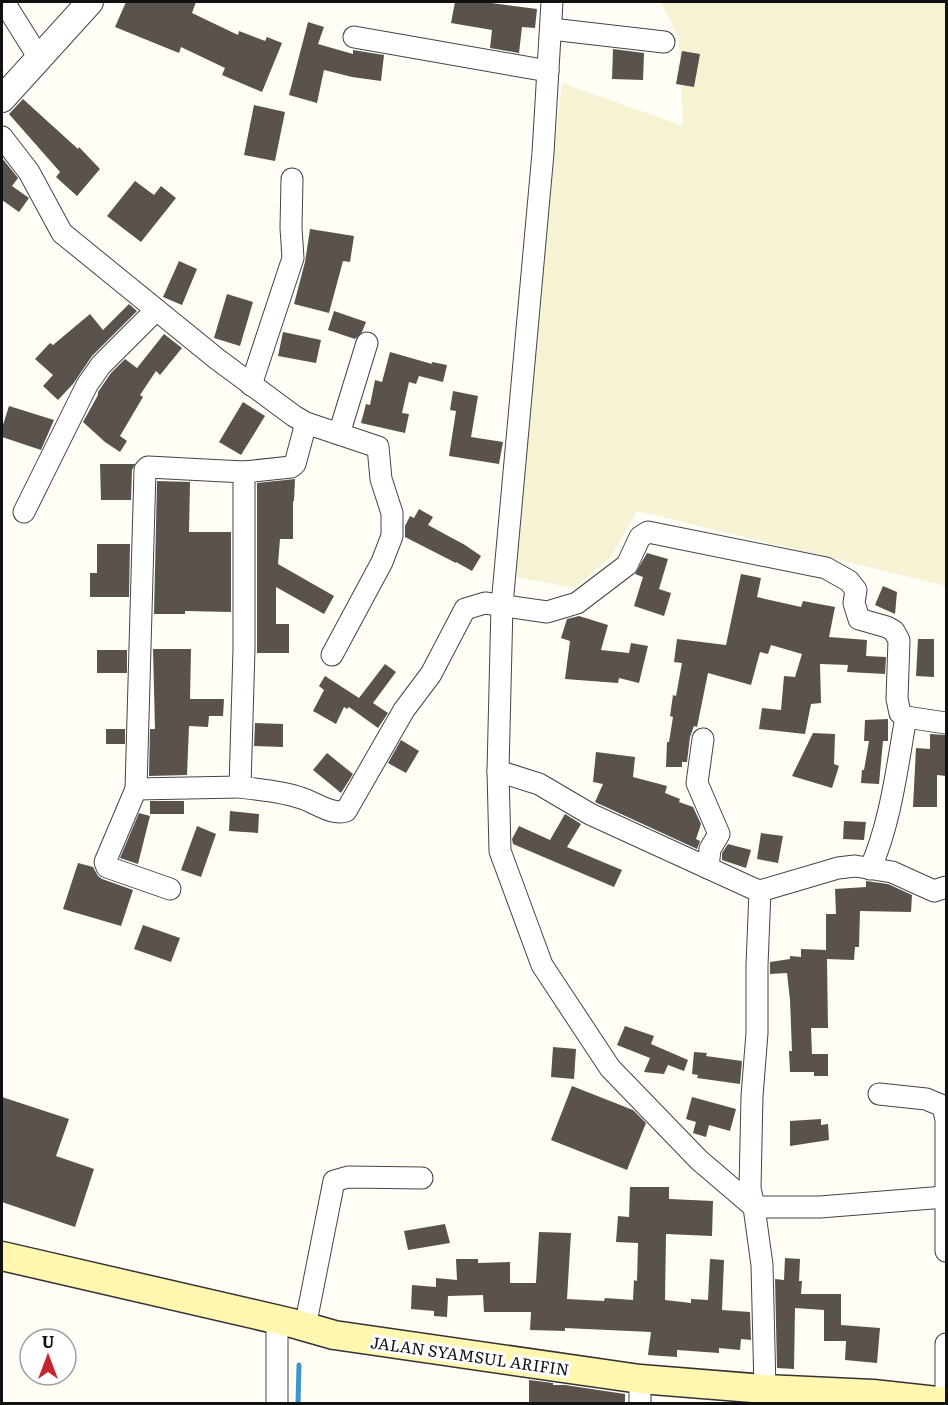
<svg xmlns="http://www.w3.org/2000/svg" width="948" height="1405" font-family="Literata,serif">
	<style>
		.farmland { fill: #f6f3d4 }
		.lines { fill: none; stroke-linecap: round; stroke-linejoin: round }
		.stream { stroke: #3f96cf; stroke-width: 5 }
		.building { fill: #5a524d }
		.minor-casing { stroke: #444; stroke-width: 23 }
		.tertiary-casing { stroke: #444; stroke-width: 28 }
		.secondary-casing { stroke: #333; stroke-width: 31 }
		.minor { stroke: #fff; stroke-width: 21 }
		.tertiary { stroke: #fff; stroke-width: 26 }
		.secondary { stroke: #fff6b0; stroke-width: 28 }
		.labels { text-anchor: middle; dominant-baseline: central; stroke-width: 6; stroke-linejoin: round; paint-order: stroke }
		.street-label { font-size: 16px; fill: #111; stroke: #fff }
	</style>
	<rect width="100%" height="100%" fill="#fffdf5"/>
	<!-- farmland -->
	<polygon class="farmland" points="661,2 946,2 946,586 637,511 611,557 575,588 504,575 562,83 683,126 679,38"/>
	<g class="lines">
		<!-- stream -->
		<polyline class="stream" points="298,1404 299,1365"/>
	</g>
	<!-- building -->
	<g class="building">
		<polygon points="126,2 196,2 192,13 238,35 239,31 265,41 267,37 282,43 262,92 222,75 225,68 181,47 179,53 115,27"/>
		<polygon points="455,2 484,2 537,9 535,28 522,27 519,53 490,48 492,30 451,23"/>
		<polygon points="308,22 324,27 318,44 353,54 353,50 384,55 381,81 352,77 324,70 317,103 289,95"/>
		<polygon points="613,49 644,53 643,80 612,79"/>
		<polygon points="682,51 700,54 694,87 676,84"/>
		<polygon points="23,99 78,149 79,147 100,169 77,196 56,177 60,172 9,114"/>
		<polygon points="254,105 285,112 275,161 244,155"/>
		<polygon points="2,158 18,178 12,186 29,198 19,212 2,200"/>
		<polygon points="135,181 154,195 161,186 176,198 141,242 107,216"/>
		<polygon points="310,229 354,236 350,262 343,261 329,313 294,304 305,262"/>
		<polygon points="179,261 197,269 182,305 163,297"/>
		<polygon points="227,294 253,302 240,346 214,338"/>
		<polygon points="129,304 137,311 92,356 73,384 58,400 43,386 53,375 35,359 50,343 53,345 90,314 103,330"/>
		<polygon points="334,311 366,322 362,332 355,339 328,330"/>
		<polygon points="283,332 321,340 316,363 278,356"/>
		<polygon points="164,334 182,348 160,375 156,371 140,395 143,397 120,436 127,441 120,452 105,442 83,422 98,395 98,392 111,373 125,359 137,368"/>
		<polygon points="390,352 432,364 432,362 447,365 443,382 419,376 416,384 409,382 402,413 409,414 405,433 361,423 366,404 370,405 375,380 382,382"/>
		<polygon points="453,391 478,396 471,437 503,442 499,464 449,456 456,411 450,410"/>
		<polygon points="243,402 265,416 241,455 219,442"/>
		<polygon points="9,406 54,420 41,450 2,437 2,428"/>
		<polygon points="100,464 135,464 132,470 131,500 101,500"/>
		<polygon points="295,479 294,501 293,501 293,539 280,539 278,564 334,596 324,614 276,587 276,624 289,624 289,653 257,653 257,483"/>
		<polygon points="157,481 190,482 189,532 231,532 231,612 185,611 185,614 154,614"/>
		<polygon points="419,509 433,517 428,525 465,545 481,556 472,571 456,562 456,563 405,537 405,526 410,516 414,518"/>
		<polygon points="97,544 130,544 129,597 90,597 90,573 97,573"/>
		<polygon points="647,553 668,559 659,589 671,593 664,616 634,606 643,577 635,574"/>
		<polygon points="741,574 761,578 757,597 801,607 803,601 835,607 829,637 867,640 866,656 886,657 885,674 847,672 848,665 820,664 821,703 811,704 805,734 759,729 762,708 781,710 784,676 795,677 802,654 771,645 768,654 760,652 751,685 708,673 697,727 694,726 690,737 687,762 682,762 682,767 666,767 667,742 669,742 673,717 670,716 673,695 676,696 682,663 674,662 677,639 726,645"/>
		<polygon points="883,586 897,592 895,614 875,605"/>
		<polygon points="579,616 608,625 601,650 629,653 631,643 648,646 639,683 619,678 618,683 565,679 570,641 561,638 567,619"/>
		<polygon points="918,639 934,639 934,677 916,676"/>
		<polygon points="153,649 191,649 190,699 224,699 223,716 209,716 208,727 189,726 187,775 149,776 150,729 155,729"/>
		<rect x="97" y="650" width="30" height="23"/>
		<polygon points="385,664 396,672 373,703 388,713 378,728 349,707 347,709 344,707 336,724 313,711 324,690 319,686 325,676 359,698"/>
		<polygon points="888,719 888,741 883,741 879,784 861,783 862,770 864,770 869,741 864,741 865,720"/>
		<polygon points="255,723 283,724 283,747 254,746"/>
		<rect x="106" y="729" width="19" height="15"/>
		<polygon points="813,733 835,734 834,764 839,766 832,788 792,776"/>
		<polygon points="930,734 946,735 946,776 937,775 937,807 913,807 916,748 930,749"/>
		<polygon points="401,740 419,751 406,773 388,763"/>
		<polygon points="596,752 635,757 633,777 667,786 665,793 680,799 679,802 693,807 701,824 696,839 700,841 697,849 595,802 603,784 593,782"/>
		<polygon points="327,753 353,774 341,793 313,770"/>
		<rect x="150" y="801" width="34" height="13"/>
		<polygon points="230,811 259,814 258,833 229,831"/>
		<polygon points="139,813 150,816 138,864 120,858"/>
		<polygon points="565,814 581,824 567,847 622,870 614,887 513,844 512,839 519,826 550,840"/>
		<polygon points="844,821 866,822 864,840 843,839"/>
		<polygon points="197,826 216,834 201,877 181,870"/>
		<polygon points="761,833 783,836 778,863 757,859"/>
		<polygon points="728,844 751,850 746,868 722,860 722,853"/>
		<polygon points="78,863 93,867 98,876 102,879 133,890 121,926 63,909"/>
		<polygon points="866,881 888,884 912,895 911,912 860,911 859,947 855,947 854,960 827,959 828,1028 811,1028 812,1054 828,1054 828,1076 814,1076 814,1072 790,1072 789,1051 792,1051 790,1000 787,973 770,974 770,962 790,959 790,956 801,957 801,949 826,950 826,914 836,914 835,889 866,887"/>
		<polygon points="143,925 180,938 171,962 134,949"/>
		<polygon points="625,1026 654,1036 651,1044 688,1060 684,1071 668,1065 664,1074 644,1072 650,1058 617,1045"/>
		<polygon points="553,1047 576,1049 574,1079 551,1077"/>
		<polygon points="694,1052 707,1053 706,1056 742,1061 740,1084 697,1078 698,1075 692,1074"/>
		<polygon points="572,1086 633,1110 646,1123 627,1170 551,1140"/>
		<polygon points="2,1097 69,1119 56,1156 94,1169 75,1227 2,1202"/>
		<polygon points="692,1097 736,1109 730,1131 709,1125 706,1137 693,1133 696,1122 686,1119"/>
		<polygon points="821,1119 821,1125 828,1124 829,1140 790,1146 790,1121"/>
		<polygon points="630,1187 669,1187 669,1199 713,1201 712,1236 666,1234 665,1300 691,1303 691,1299 708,1300 710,1259 724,1260 722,1310 750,1312 751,1340 741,1339 740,1350 719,1348 719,1353 677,1350 677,1357 648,1355 651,1332 565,1328 565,1331 530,1330 531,1312 484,1312 483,1295 448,1296 447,1317 434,1316 434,1311 411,1309 412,1285 436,1287 436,1278 457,1280 456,1259 478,1259 478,1263 510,1262 510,1283 536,1283 539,1232 571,1233 567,1299 604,1301 605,1298 633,1300 634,1280 637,1281 638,1243 616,1242 618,1216 629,1217"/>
		<polygon points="445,1224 450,1243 408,1250 404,1231"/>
		<polygon points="785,1258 800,1259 799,1281 802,1281 801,1294 841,1294 841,1325 880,1328 877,1363 845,1360 846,1341 824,1341 824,1310 795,1308 794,1369 777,1368 775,1279 784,1280"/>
		<polygon points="529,1380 553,1383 553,1385 565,1385 625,1394 625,1404 529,1404"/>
	</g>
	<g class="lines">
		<!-- minor casing -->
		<g class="minor-casing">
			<g id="minor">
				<polyline points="4,2 39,58"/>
				<polyline points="552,2 543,153 502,605 498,771 500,851 542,965 610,1068 699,1160 754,1207 762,1265 765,1389"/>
				<polyline points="551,29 664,42"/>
				<polyline points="354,37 548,71"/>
				<polyline points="2,137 29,172 62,233 217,359 294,416 306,423 378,447 381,479 392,513 392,536 382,562 332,655"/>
				<polyline points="251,385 293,258 291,228 292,179"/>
				<path d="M306,423L295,464L291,467L244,472V649L240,787C260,790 282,791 301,798C315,802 332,816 346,811L404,710L431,674L465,609L485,603L547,612L577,603L627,565L640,537L648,532L826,568L849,581L856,590L854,603L859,619L887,627L894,631L899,640L897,699L900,713L906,717L946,723"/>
				<polyline points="339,434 367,343"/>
				<polyline points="24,512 87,385 101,365 156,310"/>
				<polyline points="703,739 697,783 719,834 710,849 708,868"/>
				<polyline points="498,771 539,784 590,814 754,889 760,891"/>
				<polyline points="240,787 136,789 145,470 148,467 244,472"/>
				<polyline points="136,789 105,862 107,867 170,889"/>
				<path d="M870,869C891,822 897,767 906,717"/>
				<polyline points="879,1094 926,1099 943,1106 946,1120 946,1251"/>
				<polyline points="945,1197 820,1207 754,1207 750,1188 752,1096 757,1033 757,965 760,891 838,868 855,866 892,872 934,891 946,887"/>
				<polyline points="277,1320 277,1404"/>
				<polyline points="305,1327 334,1181 348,1177 422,1178"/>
				<polyline points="946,1402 946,1344"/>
				<polyline points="640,1404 640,1379"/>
			</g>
		</g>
		<!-- tertiary casing -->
		<g class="tertiary-casing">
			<polyline id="tertiary" points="2,99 90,2"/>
		</g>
		<!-- secondary casing -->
		<g class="secondary-casing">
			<polyline id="secondary" points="2,1256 292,1323 334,1335 640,1379 765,1389 873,1394 946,1402"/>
		</g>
		<!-- minor -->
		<use href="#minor" class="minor"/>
		<!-- tertiary -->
		<use href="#tertiary" class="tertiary"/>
		<!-- secondary -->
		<use href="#secondary" class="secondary"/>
	</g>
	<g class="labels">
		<!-- street labels -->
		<g class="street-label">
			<text transform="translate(470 1355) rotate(8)">JALAN SYAMSUL ARIFIN</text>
		</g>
	</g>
	<!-- border -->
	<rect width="948" height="1405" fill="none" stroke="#111111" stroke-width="6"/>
	<!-- north arrow -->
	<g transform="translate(48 1357)"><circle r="28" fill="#ffffff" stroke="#a0a0a0" stroke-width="1.5"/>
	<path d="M0-4.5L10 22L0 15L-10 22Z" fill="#c4262e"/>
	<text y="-9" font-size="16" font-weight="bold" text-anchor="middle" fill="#111111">U</text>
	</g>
</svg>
